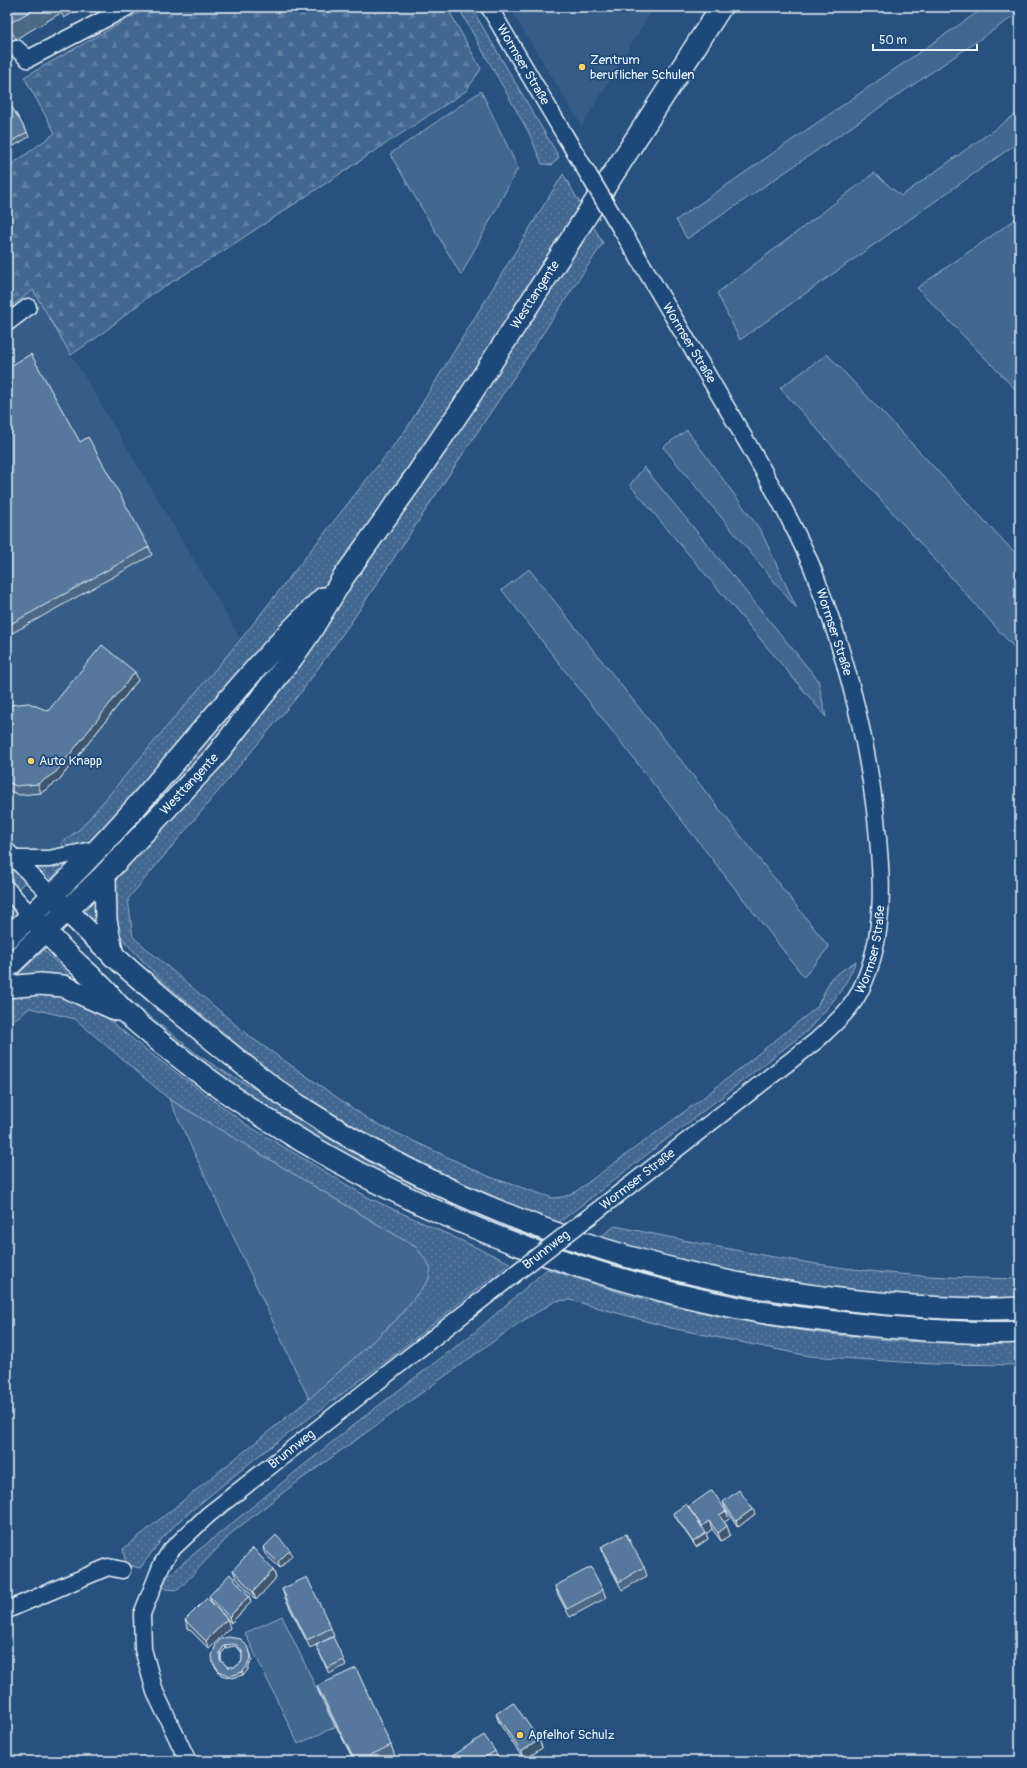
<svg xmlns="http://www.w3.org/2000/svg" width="1027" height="1768" font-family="Pangolin,sans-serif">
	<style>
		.built { fill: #355d88 }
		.grass { fill: url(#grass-dots); stroke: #96acc4 }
		.forest { fill: url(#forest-firs); stroke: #96acc4 }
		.garden { fill: #436891; stroke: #96acc4 }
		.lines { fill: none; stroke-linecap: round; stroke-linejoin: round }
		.minor-casing { stroke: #e8f1f8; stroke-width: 19 }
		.major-casing { stroke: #e8f1f8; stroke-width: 24 }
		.minor { stroke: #1f4a7a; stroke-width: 16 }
		.major { stroke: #1f4a7a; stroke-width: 21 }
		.minor-bridge-casing { stroke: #e8f1f8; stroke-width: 19; stroke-linecap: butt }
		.minor-bridge { stroke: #1f4a7a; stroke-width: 16 }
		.wall { fill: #4b6787; stroke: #e8f1f8; fill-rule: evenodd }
		.shaded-wall { fill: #3d546e; stroke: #e8f1f8 }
		.building { fill: #57789d; stroke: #e8f1f8; fill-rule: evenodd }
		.poi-dot { fill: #ffd166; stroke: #1f4a7a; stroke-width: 1.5 }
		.labels { text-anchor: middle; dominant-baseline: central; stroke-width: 3.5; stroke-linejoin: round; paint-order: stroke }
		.poi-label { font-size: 13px; fill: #e8f1f8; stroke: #1f4a7a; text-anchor: start }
		.street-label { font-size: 13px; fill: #e8f1f8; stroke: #1f4a7a }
	</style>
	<defs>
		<pattern id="grass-dots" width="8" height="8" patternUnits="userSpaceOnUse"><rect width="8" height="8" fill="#436891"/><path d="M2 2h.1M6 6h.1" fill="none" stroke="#5e7ea1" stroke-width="1.8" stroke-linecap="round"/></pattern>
		<pattern id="forest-firs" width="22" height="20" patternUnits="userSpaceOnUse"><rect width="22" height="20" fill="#436891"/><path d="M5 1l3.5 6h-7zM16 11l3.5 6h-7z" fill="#5e7ea1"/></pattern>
	</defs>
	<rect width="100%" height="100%" fill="#27517f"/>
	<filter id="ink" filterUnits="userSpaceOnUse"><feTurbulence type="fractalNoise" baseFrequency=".025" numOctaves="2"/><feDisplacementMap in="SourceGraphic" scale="8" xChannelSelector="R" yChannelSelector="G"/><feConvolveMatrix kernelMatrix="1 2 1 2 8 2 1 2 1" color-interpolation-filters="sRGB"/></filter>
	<g filter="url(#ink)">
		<!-- built -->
		<g class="built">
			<polygon points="509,7 654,7 582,126"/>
			<polygon points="33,290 241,639 81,828 7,903 7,309"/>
		</g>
		<!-- grass -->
		<g class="grass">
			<polygon points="458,7 471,7 559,157 552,165 542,164 529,133"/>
			<path d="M563,174L603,243L354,618L302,691L128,899L133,937L249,1036L371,1121L490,1177L553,1198L563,1197L575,1192L699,1101L817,1007L831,978L856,961C844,992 829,1006 807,1031L557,1224L441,1180L309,1105L161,980L125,942L98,900L100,929L84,912L96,899L61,843L81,828L241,639L405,431Z"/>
			<polygon points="7,862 25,882 18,888 7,877"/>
			<polygon points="64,862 65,864 51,879 38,866"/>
			<polygon points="7,901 17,913 7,922"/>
			<polygon points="73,948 138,1007 201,1057 228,1074 277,1101 375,1161 458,1207 536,1238 532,1241 434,1199 333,1147 251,1096 199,1061 136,1011"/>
			<polygon points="44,950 75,981 10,982"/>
			<polygon points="44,989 86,1001 146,1050 247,1125 369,1198 510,1263 389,1359 257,1457 180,1520 162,1539 140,1568 126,1565 123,1549 309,1399 396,1320 428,1281 417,1248 169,1099 75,1019 30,1008 7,1025 7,998 18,993"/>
			<path d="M615,1226C702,1244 789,1262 878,1272C925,1277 973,1278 1020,1279V1301L906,1299L704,1270L596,1240Z"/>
			<path d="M547,1269C581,1279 614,1292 648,1300C770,1331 895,1347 1020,1343V1365L933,1364L809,1356L671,1328L570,1300L556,1301L519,1323L289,1488L233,1532L178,1590L165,1589L163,1584L168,1576L184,1562L357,1422L475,1332Z"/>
		</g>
		<!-- forest -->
		<polygon class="forest" points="149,7 447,7 481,69 466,91 223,251 152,294 99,336 71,355 33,290 7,309 7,168 55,133 24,77"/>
		<!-- garden -->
		<g class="garden">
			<polygon points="985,7 1020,7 1020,12 687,239 676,220"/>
			<polygon points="481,91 518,168 461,275 390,154"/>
			<polygon points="1020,111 1020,141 740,340 717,293 874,173 901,196"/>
			<polygon points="1020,216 1020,394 917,288"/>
			<polygon points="827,354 1020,558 1020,654 780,388"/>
			<polygon points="687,430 761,531 797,609 663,447"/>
			<polygon points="644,467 818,680 826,717 630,485"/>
			<polygon points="529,569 829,947 804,977 502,590"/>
			<polygon points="169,1099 417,1248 431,1268 428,1281 396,1320 309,1399"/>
			<polygon points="282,1616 335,1727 298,1744 245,1633"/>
		</g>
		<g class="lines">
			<!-- minor casing -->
			<g class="minor-casing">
				<g id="minor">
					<path id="s1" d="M489,7L564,134"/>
					<polyline points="16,48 28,59 128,7"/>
					<polyline points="7,323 28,307"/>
					<polyline points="7,851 52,896"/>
					<polyline points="16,859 49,859 97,849"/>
					<polyline points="7,889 31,916"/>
					<path id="s2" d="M594,1213L816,1041C832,1026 850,1011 860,991C888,935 882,870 875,810C866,739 849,669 825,602C819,588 815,573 809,560C784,504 752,451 721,398C688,342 655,285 621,229"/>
					<polyline points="7,1610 108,1567 122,1570"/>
					<path id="s3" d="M188,1761L155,1692L143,1649L142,1614L162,1564L171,1550L208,1515L512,1276"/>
				</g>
			</g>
			<!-- major casing -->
			<g class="major-casing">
				<g id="major">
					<polyline points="105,874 106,920 113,956"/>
					<path d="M52,896C73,916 93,937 115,957C147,986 181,1014 214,1041C243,1064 271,1088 301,1107C473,1218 664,1283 868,1302C918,1307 969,1311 1020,1308"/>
					<path d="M31,916C43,928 54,940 65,952C78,965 93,977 106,991C113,999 120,1008 128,1015C300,1166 525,1267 749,1310C791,1318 833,1322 876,1326C923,1330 972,1334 1020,1332"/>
					<path d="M7,938C55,894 101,848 143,799C202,731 258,661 323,598"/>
					<path id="s4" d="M7,968L105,874L213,759L293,657L309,634L343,578L415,477L464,405L721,7"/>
					<polyline points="7,987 40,984 63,986 117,1010"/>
				</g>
			</g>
			<!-- minor -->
			<use href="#minor" class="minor"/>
			<!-- major -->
			<use href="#major" class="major"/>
			<!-- minor-bridge casing -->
			<g class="minor-bridge-casing">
				<g id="minor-bridge">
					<polyline points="564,134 621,229"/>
					<path id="s5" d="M512,1276L594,1213"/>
				</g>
			</g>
			<!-- minor-bridge -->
			<use href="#minor-bridge" class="minor-bridge"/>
		</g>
		<!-- wall -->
		<g class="wall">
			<polygon points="7,7 83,7 64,18 61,13 16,39 7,24"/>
			<polygon points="7,99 27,132 29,137 7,150"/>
			<polygon points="7,368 80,442 149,547 152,555 7,636"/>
			<polygon points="138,680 59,780 41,793 19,795 7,789 7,706 48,711"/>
			<polygon points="723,1502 753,1509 755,1514 738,1527 725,1508"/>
			<polygon points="689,1509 726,1511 729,1519 724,1522 727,1526 730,1535 721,1541 712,1529 706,1534 708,1539 696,1547 676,1518 673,1513"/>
			<polygon points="601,1547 644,1567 647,1576 622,1590 604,1556"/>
			<polygon points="263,1548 292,1555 280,1568 265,1554"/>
			<polygon points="233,1570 273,1570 276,1578 256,1600 236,1578"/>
			<polygon points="555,1586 603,1590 606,1598 570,1617 558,1595"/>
			<polygon points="282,1589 331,1628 334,1636 310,1648 285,1598"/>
			<polygon points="209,1596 249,1596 251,1602 231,1623 211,1601"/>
			<polygon points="185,1620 230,1628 209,1649 188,1628"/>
			<path d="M228,1637L250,1652L252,1659L247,1671L243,1675L232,1678L221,1675L214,1665L213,1663ZM234,1646L238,1648L242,1653V1659L241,1663L235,1667H228L221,1661V1654L226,1648Z"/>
			<polygon points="316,1645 344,1660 346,1665 329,1674"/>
			<polygon points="317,1686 391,1745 395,1756 385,1761 354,1761 321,1697"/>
			<polygon points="496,1714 539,1740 542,1748 524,1760 499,1723"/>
		</g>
		<!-- shaded-wall -->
		<g class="shaded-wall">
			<polygon points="135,672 138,680 59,780 41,793 38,784"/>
			<polygon points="753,1509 755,1514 738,1527 736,1521"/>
			<polygon points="726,1511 729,1519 722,1524 719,1515"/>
			<polygon points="709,1521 712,1529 706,1534 708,1539 696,1547 693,1542 705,1534 702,1526"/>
			<polygon points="727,1526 730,1535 721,1541 718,1533"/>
			<polygon points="290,1550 292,1555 280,1568 278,1562"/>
			<polygon points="273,1570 276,1578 256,1600 253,1592"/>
			<polygon points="249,1596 251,1602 231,1623 229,1617"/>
			<polygon points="227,1619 230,1628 209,1649 206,1641"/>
			<polygon points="225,1645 226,1648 221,1654 221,1662 220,1660 220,1652"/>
			<polygon points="249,1649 252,1659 247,1671 243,1675 242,1672"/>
			<polygon points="539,1740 542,1748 524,1760 521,1752"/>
			<polygon points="495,1751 498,1759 495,1761 480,1761"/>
		</g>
		<!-- building -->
		<g class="building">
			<polygon points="7,7 38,7 10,23 7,18"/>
			<polygon points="7,99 27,132 7,144"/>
			<polygon points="31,354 80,442 88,437 149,547 7,626 7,368"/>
			<polygon points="102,645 135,672 56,772 38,784 16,786 7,782 7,706 8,705 29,703 48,711"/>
			<polygon points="712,1490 726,1511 719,1515 727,1526 718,1533 709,1521 702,1526 688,1507"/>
			<polygon points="739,1490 753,1509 736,1521 723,1502"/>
			<polygon points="686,1504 706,1533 693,1542 673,1513"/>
			<polygon points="626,1534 644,1567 619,1582 601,1547"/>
			<polygon points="276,1535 290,1550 278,1562 263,1548"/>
			<polygon points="253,1548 273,1570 253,1592 233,1570"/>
			<polygon points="591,1567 603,1590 567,1609 555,1586"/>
			<polygon points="230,1574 249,1596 229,1617 209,1596"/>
			<polygon points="307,1577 331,1628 307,1640 282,1589"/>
			<polygon points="207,1598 227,1619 206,1641 185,1620"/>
			<path d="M228,1637L241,1639L249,1649L251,1656L246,1668L242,1672L231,1676L220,1672L213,1663L212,1656L216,1644L221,1639ZM233,1644L237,1645L242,1651V1659L241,1663L235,1667H228L220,1660V1652L225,1645Z"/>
			<polygon points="333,1637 344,1660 327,1668 316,1645"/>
			<polygon points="356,1668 391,1745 359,1761 355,1761 317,1686"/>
			<polygon points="513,1702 539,1740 521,1752 496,1714"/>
			<polygon points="484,1735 495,1751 480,1761 445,1761"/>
		</g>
	</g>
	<!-- markers -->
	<g class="poi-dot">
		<circle cx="582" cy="67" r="4"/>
		<circle cx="31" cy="761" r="4"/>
		<circle cx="520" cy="1735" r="4"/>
	</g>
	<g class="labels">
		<!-- poi labels -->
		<g class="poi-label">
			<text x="590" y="60">Zentrum<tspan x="590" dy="15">beruflicher Schulen</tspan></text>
			<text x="39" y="761">Auto Knapp</text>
			<text x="528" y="1735">Apfelhof Schulz</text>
		</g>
		<!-- street labels -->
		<g class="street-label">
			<text stroke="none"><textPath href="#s1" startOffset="67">Wormser Straße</textPath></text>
			<text stroke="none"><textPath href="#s4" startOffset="859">Westtangente</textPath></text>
			<text transform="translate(689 343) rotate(59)">Wormser Straße</text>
			<text transform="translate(834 632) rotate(72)">Wormser Straße</text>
			<text stroke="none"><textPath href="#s4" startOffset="259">Westtangente</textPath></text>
			<text stroke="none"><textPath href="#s2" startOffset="391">Wormser Straße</textPath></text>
			<text stroke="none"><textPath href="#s2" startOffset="55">Wormser Straße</textPath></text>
			<text stroke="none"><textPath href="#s5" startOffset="43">Brunnweg</textPath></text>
			<text stroke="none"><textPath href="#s3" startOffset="384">Brunnweg</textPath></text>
		</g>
	</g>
	<!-- margin -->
	<rect width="1027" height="1768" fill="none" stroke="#1f4a7a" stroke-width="24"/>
	<rect x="12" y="12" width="1003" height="1744" fill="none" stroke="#e8f1f8" stroke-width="1.5" filter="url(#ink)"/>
	<!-- scale -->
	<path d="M873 44v6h104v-6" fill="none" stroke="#e8f1f8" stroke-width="2"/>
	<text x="879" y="44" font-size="12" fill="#e8f1f8" stroke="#1f4a7a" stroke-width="3" paint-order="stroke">50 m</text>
</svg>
